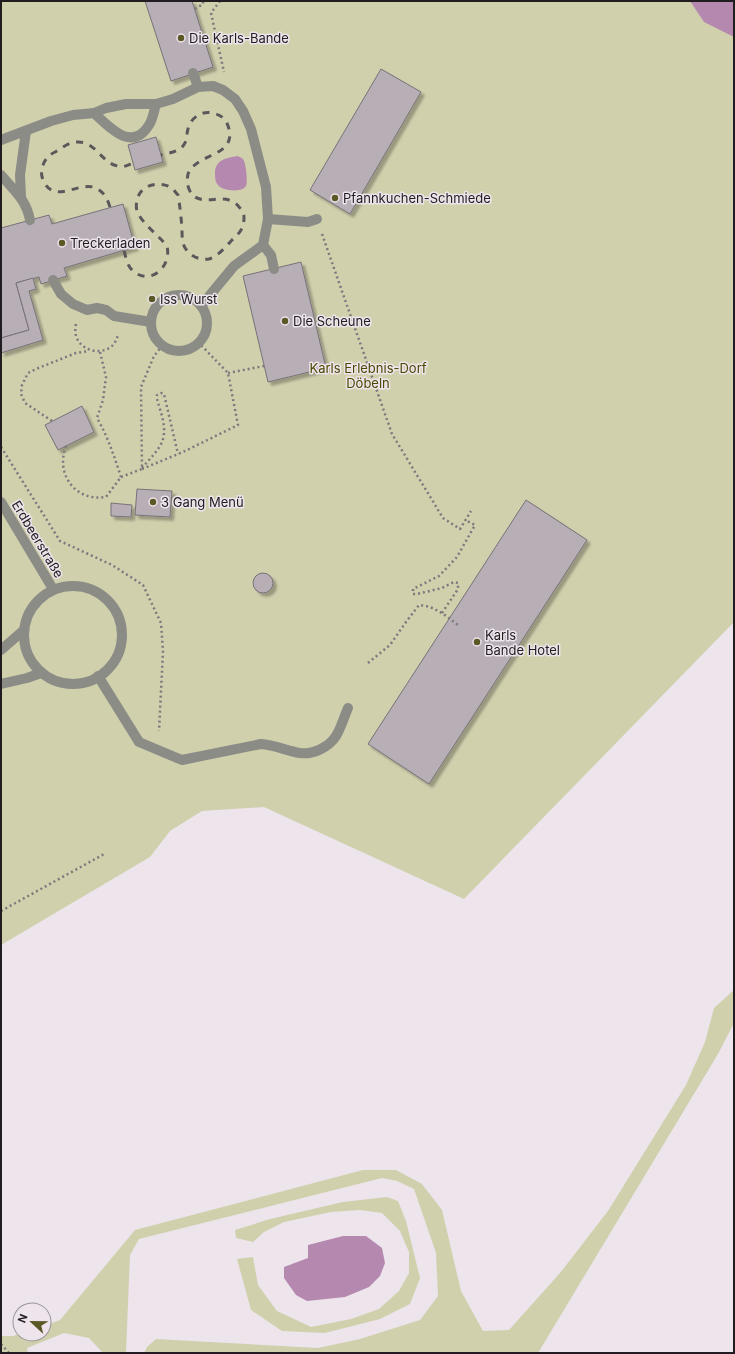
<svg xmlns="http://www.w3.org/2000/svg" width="735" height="1354" font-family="Inter,sans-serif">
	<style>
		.green { fill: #d1d0ad }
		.water { fill: #b588b0 }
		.building { fill: #b7aeb6; stroke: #797178; filter: url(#shadow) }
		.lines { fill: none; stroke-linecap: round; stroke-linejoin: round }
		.path { stroke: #7e787d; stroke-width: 2.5; stroke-dasharray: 2 3; stroke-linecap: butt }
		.service { stroke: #8c8c87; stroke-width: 10 }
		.pedestrian { stroke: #8c8c87; stroke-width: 10 }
		.minor { stroke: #8c8c87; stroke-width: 10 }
		.rail { stroke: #5c575b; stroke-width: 3; stroke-dasharray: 7 7; stroke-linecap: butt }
		.poi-dot { fill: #5a5825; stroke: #ede4ec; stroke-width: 1.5 }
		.labels { text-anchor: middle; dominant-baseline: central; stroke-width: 3; stroke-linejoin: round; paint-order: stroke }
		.poi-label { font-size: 13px; fill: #201c1f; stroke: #ede4ec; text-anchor: start }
		.park-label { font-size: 13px; fill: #4c4900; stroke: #ede4ec }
		.street-label { font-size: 13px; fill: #201c1f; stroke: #ede4ec }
	</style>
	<defs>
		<filter id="shadow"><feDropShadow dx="3.5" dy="3.5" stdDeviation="1" flood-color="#0004"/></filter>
	</defs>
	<rect width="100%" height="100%" fill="#ede4ec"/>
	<!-- green -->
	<g class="green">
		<polygon points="1,1 734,1 734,622 464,899 264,807 202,811 170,831 150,857 1,945"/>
		<polygon points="734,990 734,1023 718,1054 538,1353 144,1353 147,1347 156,1339 318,1348 360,1339 420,1320 438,1296 436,1253 414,1189 397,1181 382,1178 139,1239 130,1255 126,1353 103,1353 89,1338 64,1333 27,1348 28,1353 1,1353 1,1336 13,1336 20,1334 44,1334 44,1326 60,1320 135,1230 363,1170 396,1170 422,1184 442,1210 461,1291 483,1331 509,1330 560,1273 608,1211 686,1085 705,1042 714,1008"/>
		<polygon points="387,1197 398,1201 406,1221 420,1278 410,1304 380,1319 325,1333 282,1331 251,1310 237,1259 253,1257 258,1285 277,1311 311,1327 351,1319 379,1309 399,1291 409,1273 409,1252 400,1231 382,1213 360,1210 331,1212 284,1222 264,1232 253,1242 236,1238 235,1230 270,1219 343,1202"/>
	</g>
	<!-- water -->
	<g class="water">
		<polygon points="690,1 734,1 734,37 704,22"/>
		<path d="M237,156C240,157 243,158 244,161C246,165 248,183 246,186C242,193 222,191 218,185C215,182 215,177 215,173C215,160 226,158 237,156Z"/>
		<polygon points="343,1236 366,1236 382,1248 385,1263 380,1276 369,1287 345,1297 307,1301 296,1295 284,1278 284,1267 308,1258 308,1245"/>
	</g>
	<!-- building -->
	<g class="building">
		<polygon points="145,1 192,1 213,67 171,81"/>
		<polygon points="381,69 421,92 350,214 310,190"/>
		<polygon points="156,137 163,162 135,170 128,145"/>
		<polygon points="123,204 135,247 64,268 67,276 41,284 39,277 16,283 29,330 1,338 1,228 49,215 52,224"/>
		<polygon points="301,262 326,368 268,382 243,276"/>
		<polygon points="33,278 36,289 29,291 43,340 1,353 1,338 29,330 16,283"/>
		<polygon points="82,406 94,432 58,450 45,425"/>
		<polygon points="137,489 172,491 170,517 135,515"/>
		<polygon points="526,500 587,540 429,784 368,744"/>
		<polygon points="111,503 132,505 131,517 111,516"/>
		<circle cx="263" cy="583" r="10"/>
	</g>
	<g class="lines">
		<!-- path -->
		<g class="path">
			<polyline points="220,1 211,13 224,72"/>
			<polyline points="195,9 203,4 203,1"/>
			<polyline points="322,234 392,434 443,518 460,529 471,511"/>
			<path d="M76,324C69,354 115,362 118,333"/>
			<path d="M100,352L106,377L103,400L97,418C108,437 114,456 121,477"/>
			<polyline points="228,373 264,366"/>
			<polyline points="52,421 25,403 21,394 22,385 28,373 36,369 76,353 89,351"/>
			<path d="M66,446C55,475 76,502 106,497L121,477"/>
			<polyline points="1,447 60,541 112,565 143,585 161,623 163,651 159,731"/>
			<path d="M142,468C148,461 155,454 160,446C169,431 161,414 157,399V395L161,393L164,394L178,454"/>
			<polyline points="142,469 183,452 238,425 228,373 199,343"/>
			<polyline points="121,477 142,469 141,387 154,356 162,346"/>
			<polyline points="442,613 458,589 458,583 454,582 442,588 417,594 413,594 413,589 439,576 457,557 475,525 465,520"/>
			<path d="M368,663L390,645L406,622L419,605C435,606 446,616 458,625"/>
			<polyline points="1,911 106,853"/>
			<polyline points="1,1344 9,1353"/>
		</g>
		<!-- service -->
		<path class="service" d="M98,676L139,742L182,760L261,744C275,745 287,751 300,753C313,755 329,747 336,736C341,728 344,717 348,708"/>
		<!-- pedestrian -->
		<g class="pedestrian">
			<polyline points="193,73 198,87"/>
			<path d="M94,113C109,127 132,153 149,125C153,119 154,111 156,104"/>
			<polyline points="1,140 51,121 73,115 94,113 106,108 126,104 156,104 173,99 198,87 213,86 223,90 235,99 243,111 251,129 266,187 268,219 263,245 234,266 201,306"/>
			<path d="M1,175C14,191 26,199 30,220"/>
			<polyline points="21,197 20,175 26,131"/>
			<polyline points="268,219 308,222 317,219"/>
			<polyline points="263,245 271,255 274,269"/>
			<polyline points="53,280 61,294 73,304 87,310 97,308 106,310 114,316 151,322"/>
			<circle cx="179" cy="323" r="28"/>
		</g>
		<!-- minor -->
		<g class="minor">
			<polyline points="1,502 53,589"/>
			<circle cx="73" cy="635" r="49"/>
			<polyline points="1,650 24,630"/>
			<polyline points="1,684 27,678 41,673"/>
		</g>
		<!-- rail -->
		<g class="rail">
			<path d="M110,207C107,198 103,190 93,187C77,183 53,204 43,180C41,175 41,170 43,165C45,159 49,155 55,152C62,148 69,142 77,142C96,141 101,163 118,166C123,168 128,165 133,163"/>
			<path d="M124,251C126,257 127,266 133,271C150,286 172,267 167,246C160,237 142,223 138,213C136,210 136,204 137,201C139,185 159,180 172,188C174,190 176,193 178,195C180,206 181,217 182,228C182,233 182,239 183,243C186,254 198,261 209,259C219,256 227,245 234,238C241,232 244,227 244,217C244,213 242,210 239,207C237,204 233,201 229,200C216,196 196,207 189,189C187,184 187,179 188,174C196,153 236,157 229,129C227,121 223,116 216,114C205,109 191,116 188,129C186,135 188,140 183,146C178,152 169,153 161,155"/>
		</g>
	</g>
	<!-- markers -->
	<g class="poi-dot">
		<circle cx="181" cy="38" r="4"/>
		<circle cx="335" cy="198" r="4"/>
		<circle cx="62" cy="243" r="4"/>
		<circle cx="152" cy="299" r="4"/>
		<circle cx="285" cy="321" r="4"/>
		<circle cx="153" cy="502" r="4"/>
		<circle cx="477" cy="642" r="4"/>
	</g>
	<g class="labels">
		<!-- poi labels -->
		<g class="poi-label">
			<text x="189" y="38">Die Karls-Bande</text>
			<text x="343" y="198">Pfannkuchen-Schmiede</text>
			<text x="70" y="243">Treckerladen</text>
			<text x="160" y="299">Iss Wurst</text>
			<text x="293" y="321">Die Scheune</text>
			<text x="161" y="502">3 Gang Menü</text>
			<text x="485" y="635">Karls<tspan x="485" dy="15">Bande Hotel</tspan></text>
		</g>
		<!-- park labels -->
		<g class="park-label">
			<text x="368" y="368">Karls Erlebnis-Dorf<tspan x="368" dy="15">Döbeln</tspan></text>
		</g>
		<!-- street labels -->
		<g class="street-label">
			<text transform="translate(38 539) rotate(59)">Erdbeerstraße</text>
		</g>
	</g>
	<!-- border -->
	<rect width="735" height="1354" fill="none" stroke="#201c1f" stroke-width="4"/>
	<!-- north arrow -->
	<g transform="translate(32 1322) rotate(292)"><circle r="19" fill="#ede4ec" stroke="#9b949a"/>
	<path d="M0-3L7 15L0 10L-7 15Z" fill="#5a5825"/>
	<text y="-6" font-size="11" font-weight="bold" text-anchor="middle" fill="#201c1f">N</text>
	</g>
</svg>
